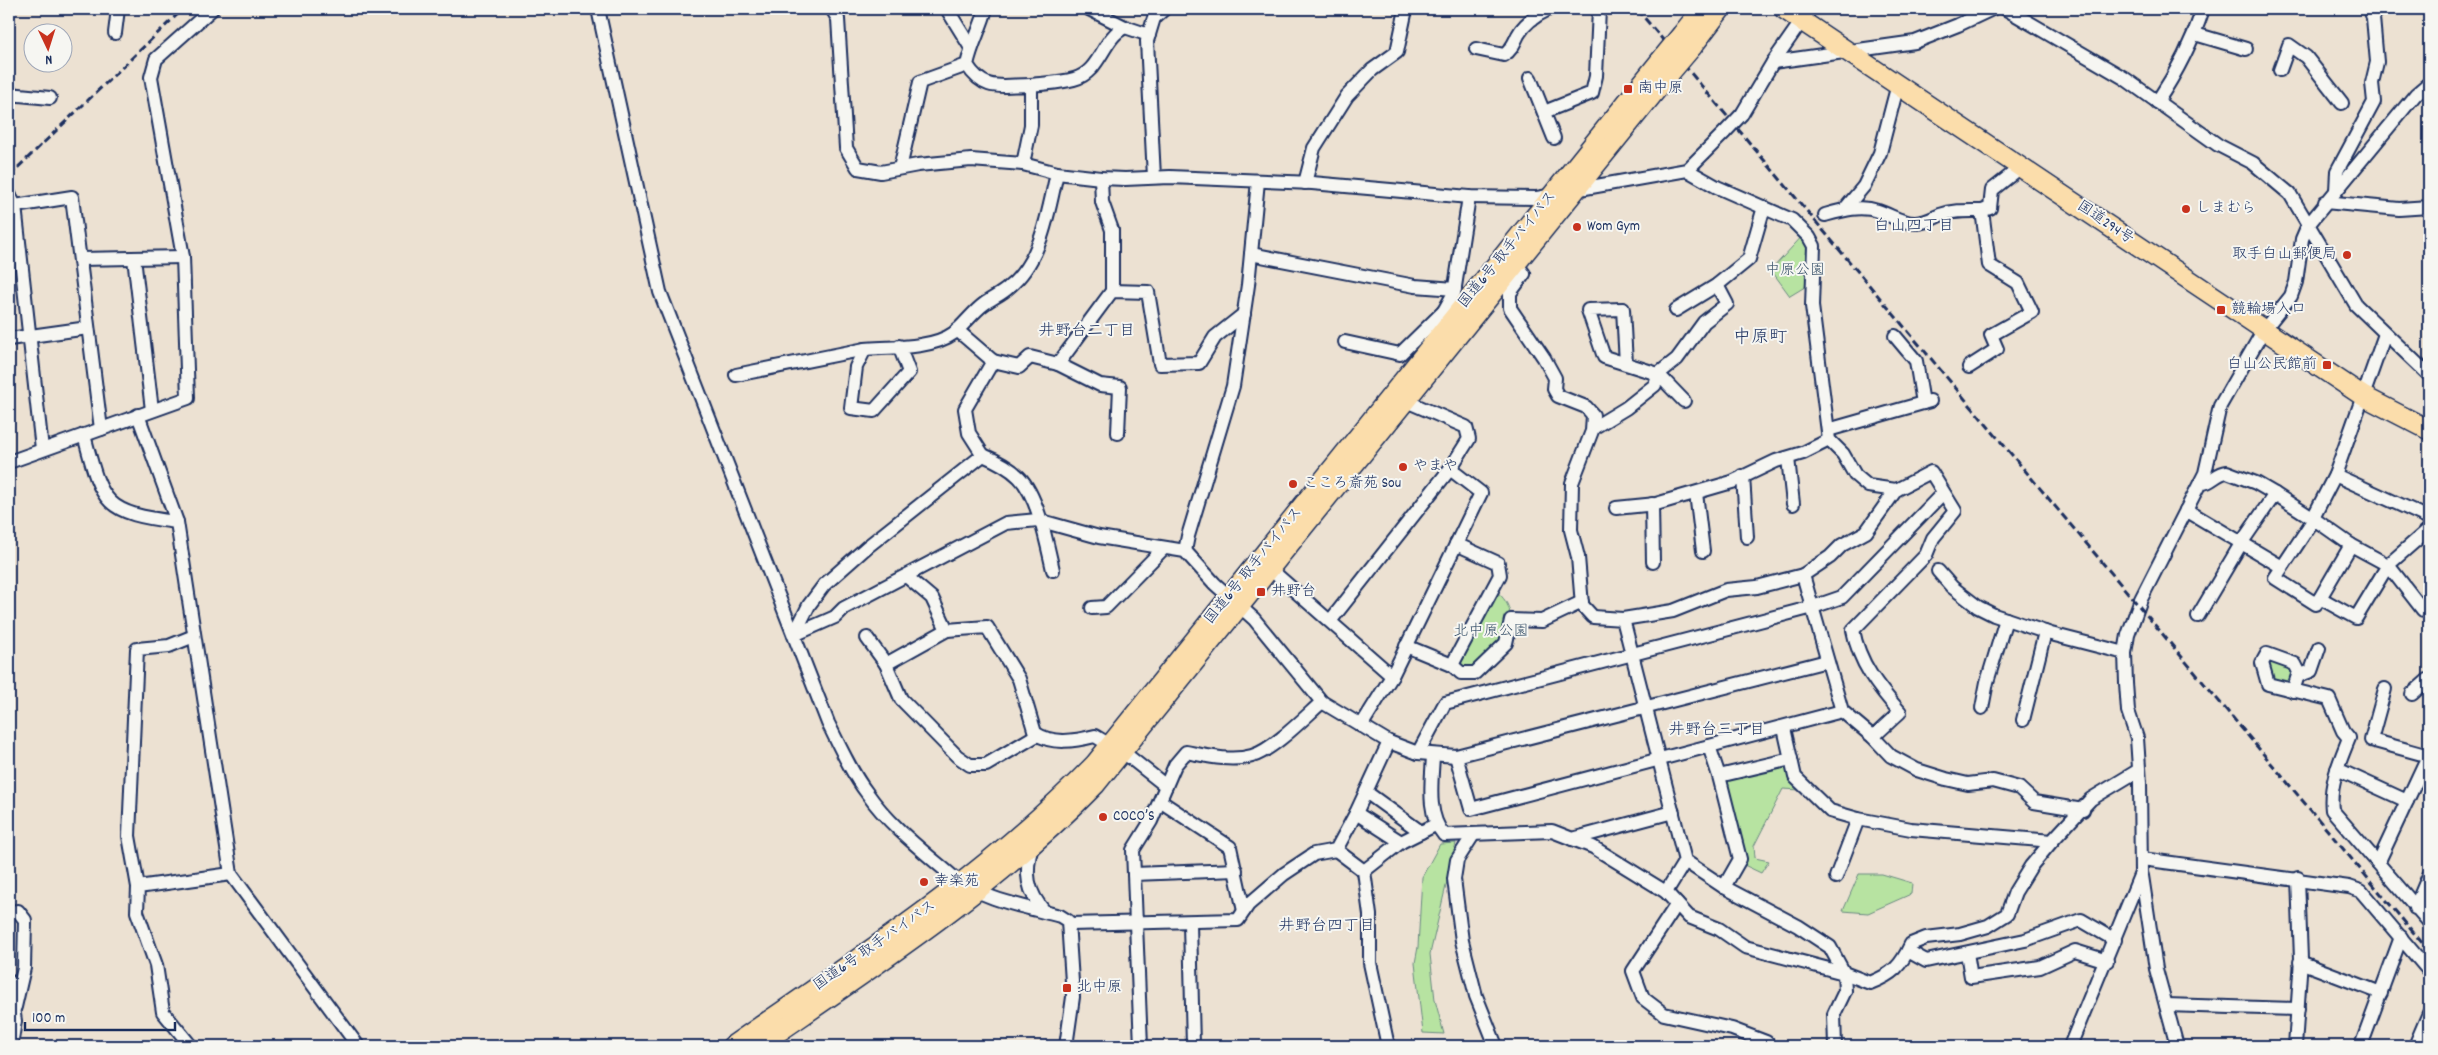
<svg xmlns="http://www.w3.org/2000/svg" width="2438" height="1055" font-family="Dekko,'Klee One',sans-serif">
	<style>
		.green { fill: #b7e3a1; stroke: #698980 }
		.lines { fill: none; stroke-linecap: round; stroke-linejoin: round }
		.minor-casing { stroke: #1b2f5e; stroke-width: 16 }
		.highway-casing { stroke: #1b2f5e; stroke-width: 22 }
		.minor { stroke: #f6f6f2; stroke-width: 12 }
		.highway { stroke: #fbddab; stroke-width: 19 }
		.rail { stroke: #1b2f5e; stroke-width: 3; stroke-dasharray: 8 4; stroke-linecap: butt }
		.minor-bridge-casing { stroke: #1b2f5e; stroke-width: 16; stroke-linecap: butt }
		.highway-bridge-casing { stroke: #1b2f5e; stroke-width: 22; stroke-linecap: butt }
		.minor-bridge { stroke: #f6f6f2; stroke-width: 12 }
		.highway-bridge { stroke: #fbddab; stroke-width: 19 }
		.poi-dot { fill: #c8321e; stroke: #f6f6f2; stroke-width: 2 }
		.labels { text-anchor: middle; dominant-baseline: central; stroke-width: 4; stroke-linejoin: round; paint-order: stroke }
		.poi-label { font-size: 15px; fill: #1b2f5e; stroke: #f6f6f2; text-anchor: start }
		.street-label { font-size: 15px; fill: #1b2f5e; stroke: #f6f6f2 }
		.park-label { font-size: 15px; fill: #3a536b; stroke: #f6f6f2 }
		.neighbourhood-label { font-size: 16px; fill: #1b2f5e; stroke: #f6f6f2 }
		.quarter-label { font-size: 18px; fill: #1b2f5e; stroke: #f6f6f2 }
	</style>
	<rect width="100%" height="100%" fill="#ece1d2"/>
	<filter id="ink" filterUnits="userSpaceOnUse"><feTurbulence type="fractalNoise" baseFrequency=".02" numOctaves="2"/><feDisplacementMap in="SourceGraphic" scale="10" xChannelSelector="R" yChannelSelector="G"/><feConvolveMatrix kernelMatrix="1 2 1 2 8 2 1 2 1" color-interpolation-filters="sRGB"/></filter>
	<g filter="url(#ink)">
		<!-- green -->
		<g class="green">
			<polygon points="1805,233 1809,237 1813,282 1790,296 1771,270"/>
			<path d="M1495,590C1514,606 1511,617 1509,640L1475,673L1452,665Z"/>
			<polygon points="2271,660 2293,669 2292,682 2287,685 2271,681 2267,665"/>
			<polygon points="1789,766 1817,791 1783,789 1754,846 1755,858 1769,861 1761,873 1744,865 1724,780"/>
			<polygon points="1456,843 1430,954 1435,1000 1444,1034 1423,1033 1415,963 1418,947 1422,877 1440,844"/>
			<polygon points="1859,874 1882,874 1912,883 1911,894 1868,913 1843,911"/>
		</g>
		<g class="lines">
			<!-- minor casing -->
			<g class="minor-casing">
				<g id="minor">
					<path d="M598,9L660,292L828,723C840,747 851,772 867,793C889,825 923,851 952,876C983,900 1023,906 1060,916L1068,921L1073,997L1066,1046"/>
					<polyline points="832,9 838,19 846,148 858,168 881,172 918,165 971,160 1023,164 1057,173 1101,178 1125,179 1170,177 1312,183 1469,197 1537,198 1554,195"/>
					<polyline points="947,9 971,48"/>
					<path d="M986,9C981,28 971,45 967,65C985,93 1001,85 1031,85V125L1023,164"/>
					<polyline points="1089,9 1125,27"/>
					<polyline points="2006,9 2124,78 2218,145 2253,163 2290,194 2356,305 2429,375"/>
					<polyline points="115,33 118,9"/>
					<polyline points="2195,34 2246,49"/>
					<path d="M1476,49L1504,55C1512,50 1514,43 1518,35C1525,22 1536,15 1549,9"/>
					<polyline points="1773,62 1915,42 1958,25 1992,9"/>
					<polyline points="2280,70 2289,45 2306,57 2342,103"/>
					<polyline points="1530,78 1554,138"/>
					<path d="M1031,85C1045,83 1060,83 1074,79C1101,72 1102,38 1125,27L1149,35"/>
					<polyline points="9,94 50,98"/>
					<path d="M2157,102C2177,72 2192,43 2203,9"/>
					<polyline points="1544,112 1592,93 1596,76 1599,9"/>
					<polyline points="1742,114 1773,62 1810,9"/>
					<polyline points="900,168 920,82 967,65"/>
					<path d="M1687,170L1717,187L1792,220L1809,237L1814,246L1812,306L1829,440L1843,454L1855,475L1868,486L1896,490L1931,472L1955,511L1933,538L1926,555L1853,630C1859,663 1878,687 1900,712L1873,737"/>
					<polyline points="1154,177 1147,41 1154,18 1164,9"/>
					<polyline points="1101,178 1102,202 1112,230 1112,291"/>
					<polyline points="1305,183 1314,148 1347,96 1372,70 1397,52 1406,9"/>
					<polyline points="1574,190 1687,170 1725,132"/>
					<polyline points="2336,191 2337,171 2374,102 2372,83 2377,62 2373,18 2370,9"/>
					<polyline points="9,194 15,206 42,449"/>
					<polyline points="2325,202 2399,209 2429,207"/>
					<polyline points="15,206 72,197 101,429"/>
					<polyline points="1844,210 1864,186 1880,153 1898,84"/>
					<path d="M1825,215C1843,210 1860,205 1878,211C1891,215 1901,223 1915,223C1925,223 1931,219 1940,215C1954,210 1968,211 1982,211"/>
					<polyline points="1251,254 1415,286 1455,289"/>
					<polyline points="134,258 152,410"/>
					<polyline points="80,259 183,257"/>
					<path d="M1516,263L1524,274L1510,293V308L1544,358L1555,378L1554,389L1558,396L1586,407L1593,415L1592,431L1572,483L1571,530L1578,557L1582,605L1593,617L1623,619L1685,861L1724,887L1798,926L1830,947L1844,973L1870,983C1893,974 1901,966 1911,944L1926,938L1960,934L1988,926L2007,914L2015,892L2031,866L2052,841L2091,799L2139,770"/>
					<polyline points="1676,310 1717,285 1749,259 1764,207"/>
					<polyline points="1452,319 1444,311 1454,293 1469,197"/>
					<polyline points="957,330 993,361"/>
					<polyline points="1895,336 1916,361 1923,403"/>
					<polyline points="9,339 88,328"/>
					<polyline points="1345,342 1400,354 1444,311"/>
					<path d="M899,346L909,372L874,411L851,408L856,367L865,349C891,347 932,349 954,333C965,324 973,312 984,304C992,298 1002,294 1009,287C1042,260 1048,212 1057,173"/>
					<polyline points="1058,364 1100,385 1120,387 1118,433"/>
					<polyline points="1626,364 1623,309 1588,310 1604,357 1658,374 1677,359 1704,322 1727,304 1717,285"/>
					<polyline points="1969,367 1997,349 1991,335 2032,312 2018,283 1989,265 1983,218 1982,211 1990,208 1992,190 2021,167"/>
					<polyline points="736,375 865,349"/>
					<polyline points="1406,401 1466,427 1469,439 1450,469"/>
					<polyline points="138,415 177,522 231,874 358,1046"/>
					<polyline points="1593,428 1626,408 1655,385 1658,374 1684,401"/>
					<polyline points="1828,430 1930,401"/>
					<path d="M84,435C102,503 103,513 177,522"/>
					<path d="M983,455C995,460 1009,467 1019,477C1038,496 1047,544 1053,570"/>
					<polyline points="1788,458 1793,504"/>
					<polyline points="9,462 188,398 183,257 151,77 156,59 212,9"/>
					<polyline points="2335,475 2429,518"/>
					<polyline points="1743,476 1747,537"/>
					<polyline points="1896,490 1866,532 1842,545 1830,557 1803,575 1842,711 1873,737 1891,756 1917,770 1946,779 1968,784 1993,781 2019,788 2034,802 2083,810"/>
					<polyline points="1696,493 1703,551"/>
					<polyline points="2275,494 2314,519"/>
					<polyline points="1652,504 1653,562"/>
					<polyline points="1616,508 1656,504 1732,482 1776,461 1803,453 1829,440"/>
					<polyline points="2186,510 2282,567"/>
					<polyline points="2313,518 2335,475 2385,334"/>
					<polyline points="2429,529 2388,565 2356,618 2320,598 2316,604 2275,578 2314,519 2351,545 2388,565 2423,610 2429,609"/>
					<polyline points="1185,551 1188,536 1233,386 1248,285 1258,181"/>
					<polyline points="1270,569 1392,676"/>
					<polyline points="1938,571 1952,587 1978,607 1994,615 2051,634 2125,653"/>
					<path d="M906,576L932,598L947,630L987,627L1019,679L1035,733C1052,745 1075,741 1095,736L1110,745"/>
					<polyline points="2320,598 2351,545"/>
					<polyline points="1092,608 1106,607 1164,548"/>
					<path d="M2198,616L2242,542L2275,494L2256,483L2227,472C2216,473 2211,484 2200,483"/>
					<polyline points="1623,619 1673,611 1726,590 1757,587 1803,575"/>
					<polyline points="1331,620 1450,469 1481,493 1392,676 1361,726"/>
					<polyline points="947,630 886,664 901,699 957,756 970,765 986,765 1037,735"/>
					<polyline points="794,635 835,617 844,608 1006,523 1038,520 1099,537 1185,551 1215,584 1254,619 1322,702 1389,742 1418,753 1456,756 1827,661"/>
					<polyline points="794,635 809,605 824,585 867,547 983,455 969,433 965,409 993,361 1019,367 1030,357 1058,364 1112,291 1148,292 1160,364 1199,363 1215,337 1244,314"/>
					<polyline points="867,638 886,664"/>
					<polyline points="1406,646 1452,665 1500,575 1498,563 1456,544"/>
					<polyline points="1452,665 1461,673 1475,673 1506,643 1511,620 1542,621 1582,602"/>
					<polyline points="2298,676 2311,671 2319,648"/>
					<polyline points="2385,689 2371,740 2429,756"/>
					<path d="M2293,691L2299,672L2295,664L2267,654L2262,663L2268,684L2329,699L2343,731L2349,738C2340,761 2329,784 2332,810L2429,922"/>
					<polyline points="2412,694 2429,679"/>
					<polyline points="1982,708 1987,682 2006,619"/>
					<polyline points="2023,720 2045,632"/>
					<polyline points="1784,728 1795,777 1830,811 1858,819 1911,829 2052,841"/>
					<polyline points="1709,746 1719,776 1740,859 1724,887"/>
					<polyline points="1123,752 1166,786"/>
					<polyline points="1418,753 1445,703 1813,607 1842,597 1943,493"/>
					<path d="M1433,755C1432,781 1426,814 1444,835L1552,831L1593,847L1666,892L1689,917L1719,929L1745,947L1844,973L1845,991L1834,1014L1835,1046"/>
					<polyline points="1456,756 1471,809 1842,711"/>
					<polyline points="2337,769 2407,801"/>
					<polyline points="1719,776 1791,759"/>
					<polyline points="1366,792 1421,832"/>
					<polyline points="1160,801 1230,847 1244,911"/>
					<polyline points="1356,813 1401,842"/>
					<polyline points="1473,835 1457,860 1454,879 1462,941 1476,996 1496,1046"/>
					<polyline points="1572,839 1673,812"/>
					<path d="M1032,847C1024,872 1027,892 1045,912"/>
					<polyline points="1336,850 1364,871 1370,915 1370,963 1388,1046"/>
					<polyline points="2142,859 2349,887 2361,891 2429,971"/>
					<polyline points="2378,863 2428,756"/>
					<polyline points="1364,871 1401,842 1435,825"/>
					<polyline points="1134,874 1236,870"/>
					<polyline points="2142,876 2156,969 2177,1046"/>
					<polyline points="1836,877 1858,819"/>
					<polyline points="138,887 129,836 137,649 169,646 194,636"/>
					<polyline points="1666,892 1685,861"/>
					<polyline points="1677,904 1633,971 1643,998 1664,1014 1732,1029 1766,1042 1770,1046"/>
					<polyline points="2415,908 2429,875"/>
					<polyline points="9,912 18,911 25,920 24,968 15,1007 9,1009"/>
					<polyline points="1190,923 1193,1046"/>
					<polyline points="1070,924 1238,920 1248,905 1284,874 1314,854 1336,850 1356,813 1389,742"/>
					<polyline points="1908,951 1926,961 2025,940 2081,920 2115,940"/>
					<polyline points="1967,953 1971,977 2040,967 2075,951 2107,961"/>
					<polyline points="2300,962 2381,993"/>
					<polyline points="9,981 15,1021 11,1046"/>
					<polyline points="2166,1005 2298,1009"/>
					<polyline points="191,1046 163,1012 156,965 137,912 138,887 231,874"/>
					<path d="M1141,1046L1133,850L1151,821L1175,765L1186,752C1207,756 1231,762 1252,756C1273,750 1305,717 1322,702"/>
					<polyline points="2070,1046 2141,873 2140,783 2137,738 2128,711 2126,683 2125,653 2128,635 2141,599 2205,473 2220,406 2263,331 2291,296 2296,282 2302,239 2308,225 2416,94 2429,83"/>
					<polyline points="2295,1046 2301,959 2298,878"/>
					<polyline points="2361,1046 2401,937"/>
					<polyline points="2415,1046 2429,1013"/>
				</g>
			</g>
			<!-- highway casing -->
			<g class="highway-casing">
				<g id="highway">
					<polyline points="1784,9 2363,396 2429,430"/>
					<polyline points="1682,34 1702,9"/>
					<polyline points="1692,47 1721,9"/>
					<path d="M732,1046C860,957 986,876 1095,764L1660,61"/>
					<path d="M758,1046C876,965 995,888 1095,785L1670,73"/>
				</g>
			</g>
			<!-- minor -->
			<use href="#minor" class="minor"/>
			<!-- highway -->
			<use href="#highway" class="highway"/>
			<!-- rail -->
			<g class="rail">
				<polyline points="1637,9 2429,951"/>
				<polyline points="9,176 183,9"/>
			</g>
			<!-- minor-bridge casing -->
			<g class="minor-bridge-casing">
				<polyline id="minor-bridge" points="1725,132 1742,114"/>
			</g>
			<!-- highway-bridge casing -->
			<g class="highway-bridge-casing">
				<g id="highway-bridge">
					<polyline points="1660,61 1682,34"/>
					<polyline points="1670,73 1692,47"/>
				</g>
			</g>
			<!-- minor-bridge -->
			<use href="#minor-bridge" class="minor-bridge"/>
			<!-- highway-bridge -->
			<use href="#highway-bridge" class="highway-bridge"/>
		</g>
	</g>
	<!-- markers -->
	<g class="poi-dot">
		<rect x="1623" y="84" width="10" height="10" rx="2.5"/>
		<circle cx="2186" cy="209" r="5"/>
		<circle cx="1577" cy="227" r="5"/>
		<circle cx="2347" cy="255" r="5"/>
		<rect x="2216" y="305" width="10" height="10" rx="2.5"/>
		<rect x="2322" y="360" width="10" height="10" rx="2.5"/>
		<circle cx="1403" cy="467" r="5"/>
		<circle cx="1293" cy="484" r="5"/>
		<rect x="1256" y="587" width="10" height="10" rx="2.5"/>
		<circle cx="1103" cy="817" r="5"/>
		<circle cx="924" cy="882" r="5"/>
		<rect x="1062" y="983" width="10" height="10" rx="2.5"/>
	</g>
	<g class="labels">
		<!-- poi labels -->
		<g class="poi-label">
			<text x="1638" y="89">南中原</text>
			<text x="2196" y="209">しまむら</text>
			<text x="1587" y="227">Wom Gym</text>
			<text x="2337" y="255" text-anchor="end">取手白山郵便局</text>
			<text x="2231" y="310">競輪場入口</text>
			<text x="2317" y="365" text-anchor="end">白山公民館前</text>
			<text x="1413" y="467">やまや</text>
			<text x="1303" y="484">こころ斎苑 Sou</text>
			<text x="1271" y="592">井野台</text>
			<text x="1113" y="817">COCO’S</text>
			<text x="934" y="882">幸楽苑</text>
			<text x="1077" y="988">北中原</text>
		</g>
		<!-- street labels -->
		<g class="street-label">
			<text transform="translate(2105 223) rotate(34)">国道294号</text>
			<text transform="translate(1508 250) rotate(-51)">国道6号 取手バイパス</text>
			<text transform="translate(1254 566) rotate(-51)">国道6号 取手バイパス</text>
			<text transform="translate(875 946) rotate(-35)">国道6号 取手バイパス</text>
		</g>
		<!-- park labels -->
		<g class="park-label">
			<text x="1795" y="271">中原公園</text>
			<text x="1491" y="632">北中原公園</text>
		</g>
		<!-- neighbourhood labels -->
		<g class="neighbourhood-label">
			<text x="1914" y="226">白山四丁目</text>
			<text x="1087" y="331">井野台二丁目</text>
			<text x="1717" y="730">井野台三丁目</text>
			<text x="1327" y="926">井野台四丁目</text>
		</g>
		<!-- quarter labels -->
		<g class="quarter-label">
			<text x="1760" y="338">中原町</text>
		</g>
	</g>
	<!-- margin -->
	<rect width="2438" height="1055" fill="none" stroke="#f6f6f2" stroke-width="30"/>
	<rect x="15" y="15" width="2408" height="1025" fill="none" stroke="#1b2f5e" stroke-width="2" filter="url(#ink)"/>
	<!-- north arrow -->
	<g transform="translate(48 48) rotate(176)"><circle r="24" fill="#f6f6f2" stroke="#9ea6b7"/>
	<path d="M0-4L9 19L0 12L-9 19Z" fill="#c8321e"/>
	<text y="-8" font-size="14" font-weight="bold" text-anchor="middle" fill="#1b2f5e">N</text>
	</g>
	<!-- scale -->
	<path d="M25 1022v8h150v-8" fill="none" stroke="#1b2f5e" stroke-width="2.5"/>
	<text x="32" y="1022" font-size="15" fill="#1b2f5e" stroke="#f6f6f2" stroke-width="4" paint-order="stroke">100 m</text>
</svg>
